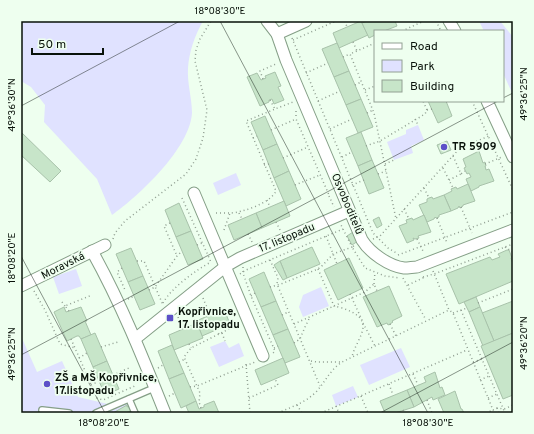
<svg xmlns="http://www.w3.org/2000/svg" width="534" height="434" font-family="Overpass,sans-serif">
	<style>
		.green { fill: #e0e2ff }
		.building { fill: #c7e5c9; stroke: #a8c2aa }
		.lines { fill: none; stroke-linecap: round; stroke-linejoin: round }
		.lane-casing { stroke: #859f87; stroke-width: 8 }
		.street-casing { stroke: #859f87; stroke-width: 13 }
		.path { stroke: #909e91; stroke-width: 1.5; stroke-dasharray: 1 3; stroke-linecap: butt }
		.lane { stroke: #fff; stroke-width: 5.5 }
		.street { stroke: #fff; stroke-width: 11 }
		.ticks { fill: none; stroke: #09120a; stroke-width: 1; stroke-opacity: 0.45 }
		.poi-dot { fill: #5d50c8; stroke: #eeffef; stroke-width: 1.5 }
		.labels { text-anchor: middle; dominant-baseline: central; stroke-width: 3.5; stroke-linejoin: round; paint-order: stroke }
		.poi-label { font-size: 11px; font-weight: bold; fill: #09120a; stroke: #eeffef; text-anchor: start }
		.street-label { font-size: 11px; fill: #09120a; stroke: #eeffef }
		.neatline { fill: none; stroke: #09120a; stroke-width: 1.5 }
		.ticks-label { font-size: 10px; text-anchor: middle; fill: #09120a }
	</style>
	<rect width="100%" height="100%" fill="#eeffef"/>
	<!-- green -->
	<g class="green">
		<path d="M21,21H203C195,35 189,52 188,68C187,83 192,98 192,113C190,148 139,196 112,215L97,179L44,122L45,105L31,87L21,81Z"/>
		<polygon points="479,21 500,21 513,37 513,95 503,73 503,31 484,31"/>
		<polygon points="418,125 424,140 411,146 413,153 394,160 387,142 406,134 406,130"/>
		<polygon points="236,173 241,185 218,195 213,183"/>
		<polygon points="76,269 82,286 59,294 53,277"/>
		<polygon points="321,287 329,306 303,317 299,307 303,295"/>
		<polygon points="21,336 37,372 62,361 78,397 108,404 111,410 128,402 132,412 131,412 129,406 127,405 113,413 21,413"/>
		<polygon points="225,341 229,348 239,343 244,356 219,367 210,347"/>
		<polygon points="401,348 410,367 369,385 360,365"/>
		<polygon points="353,386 358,397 336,406 332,395"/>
	</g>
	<!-- building -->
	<g class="building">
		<polygon points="361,21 368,35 339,48 333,33"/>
		<polygon points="367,21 395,21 397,26 384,31 375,31 375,35 369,38 362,23"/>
		<polygon points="337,43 349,71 334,77 322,49"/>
		<polygon points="349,71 361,99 346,105 334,77"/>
		<polygon points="275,72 281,86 278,87 284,100 274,104 272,99 269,100 269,102 260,106 247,77 257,73 261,80 266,78 265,76"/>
		<polygon points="361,99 373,127 358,133 346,105"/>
		<polygon points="428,101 446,101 452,116 438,123"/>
		<polygon points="265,116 277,144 263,150 251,122"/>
		<polygon points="21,132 61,171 50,182 21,155"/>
		<polygon points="361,132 372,160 358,166 346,138"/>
		<polygon points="447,141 451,150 441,154 437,145"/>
		<polygon points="277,144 289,171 274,178 263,150"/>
		<polygon points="479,151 483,163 485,162 486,166 485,166 486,170 489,169 494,181 479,186 479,187 471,191 466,179 471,177 469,173 467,174 464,168 466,167 463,159"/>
		<polygon points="372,160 384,188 369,194 358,166"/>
		<polygon points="289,171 301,199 286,206 274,178"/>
		<polygon points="468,184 475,201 463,205 463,206 460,208 459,206 458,208 451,211 444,195 452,191 451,189 456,187 457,189"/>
		<polygon points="444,195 451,211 439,215 439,217 436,218 435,217 434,219 427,222 419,205 427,202 427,199 429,198 432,197 433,199"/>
		<polygon points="284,201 290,216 262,228 256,213"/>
		<polygon points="179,203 191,231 176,237 165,210"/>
		<polygon points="256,213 262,228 234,240 228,225"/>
		<polygon points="424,215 431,232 418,236 419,238 415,239 413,238 414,240 407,243 399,226 407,223 406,220 412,218 413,220"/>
		<polygon points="379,217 382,225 377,228 373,220"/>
		<polygon points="191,231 203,259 188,265 176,237"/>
		<polygon points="353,232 358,241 352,245 347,236"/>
		<polygon points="312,247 320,264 287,278 280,261"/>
		<polygon points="131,248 143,276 128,282 116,254"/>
		<polygon points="507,250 509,250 512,258 511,258 513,264 513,281 459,304 446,274 490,257 492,260 500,257 498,254"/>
		<polygon points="349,258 363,288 338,300 324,270"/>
		<polygon points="280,261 287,278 283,280 274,265"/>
		<polygon points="264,272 276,301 261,307 249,279"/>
		<polygon points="143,276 155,304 140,310 128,282"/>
		<polygon points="389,286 402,316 392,321 393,322 390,324 388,325 387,323 377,327 363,297"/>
		<polygon points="476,297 480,307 469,312 464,302"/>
		<polygon points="276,301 288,329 273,335 261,307"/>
		<polygon points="513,301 513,333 494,341 482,313"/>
		<polygon points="64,307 66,312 81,307 87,321 85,321 91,335 81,339 79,336 77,336 67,341 54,312"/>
		<polygon points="480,307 494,341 483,346 469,312"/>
		<polygon points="224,309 230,324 202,336 196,321"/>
		<polygon points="197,323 203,338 174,350 169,335"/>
		<polygon points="288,329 300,357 285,363 273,335"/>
		<polygon points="95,333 107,361 93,367 81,339"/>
		<polygon points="513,333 513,395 503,399 481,346"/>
		<polygon points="172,345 184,373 169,379 158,351"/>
		<polygon points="283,358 289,373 261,385 255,370"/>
		<polygon points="107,361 119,389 105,395 93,367"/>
		<polygon points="435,372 440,388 442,387 445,395 433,400 432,397 414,407 407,390 426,382 424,377"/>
		<polygon points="184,373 196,401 181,408 169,379"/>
		<polygon points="407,390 414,407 395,413 385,413 380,401"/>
		<polygon points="455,391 461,409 462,409 464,413 444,413 438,399"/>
		<polygon points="196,401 199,409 204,407 204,405 214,401 219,413 189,413 186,406"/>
		<polygon points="127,405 127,407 129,406 131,411 125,413 113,413"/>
	</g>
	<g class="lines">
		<!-- lane casing -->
		<g class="lane-casing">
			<g id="lane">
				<polyline points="129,399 135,413"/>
				<polyline points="42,410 69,413"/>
				<polyline points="96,413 154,388"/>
			</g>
		</g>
		<!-- street casing -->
		<g class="street-casing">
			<g id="street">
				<path d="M267,21L277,34L286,60L362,240C370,253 389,266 404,268C409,268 413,267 417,267L513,230"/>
				<polyline points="449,21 455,31"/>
				<polyline points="277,34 306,21"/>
				<polyline points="487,101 513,157"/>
				<polyline points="194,193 263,356"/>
				<path d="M92,251C121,303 143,358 165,413"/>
				<polyline points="21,286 105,245"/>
				<polyline points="135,339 226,266 240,258 349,211"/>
			</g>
		</g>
		<!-- path -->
		<g class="path">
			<polyline points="345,21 347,27"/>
			<polyline points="436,21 441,31"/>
			<polyline points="402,31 424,21"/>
			<polyline points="292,38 373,233 388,248 398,254"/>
			<polyline points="293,40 336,21"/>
			<polyline points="353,42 357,51"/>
			<polyline points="375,43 350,54 374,113 396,219"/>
			<polyline points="343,57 350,54"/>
			<polyline points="306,73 328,63"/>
			<polyline points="263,79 260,71 276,64"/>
			<polyline points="355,85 361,82"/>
			<polyline points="365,90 375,86"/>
			<polyline points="270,100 275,109 293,102"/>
			<polyline points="318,101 340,91"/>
			<polyline points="472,101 513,190"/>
			<polyline points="446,102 450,101"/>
			<polyline points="427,110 432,109"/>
			<polyline points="296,111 296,119"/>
			<polyline points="367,113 373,110"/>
			<polyline points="415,119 418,125"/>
			<polyline points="330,129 352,119"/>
			<polyline points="271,130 296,119 329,195"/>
			<polyline points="253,138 257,136"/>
			<polyline points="366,146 380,141 425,114 427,110 423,101"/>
			<polyline points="453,156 461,174 465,171"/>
			<polyline points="342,157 352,152"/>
			<polyline points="283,158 308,147"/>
			<polyline points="385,164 394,160"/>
			<polyline points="485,164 502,157"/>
			<polyline points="264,165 269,164"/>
			<polyline points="443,168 453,188"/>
			<polyline points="378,174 386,171"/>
			<polyline points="449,180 461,174"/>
			<polyline points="295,185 320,175"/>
			<polyline points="352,185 364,180"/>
			<polyline points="424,188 429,198"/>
			<polyline points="329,196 334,207"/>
			<polyline points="182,198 211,262"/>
			<polyline points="267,200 270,207"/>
			<polyline points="461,207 472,233"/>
			<polyline points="404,209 409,219"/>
			<polyline points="216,213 230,213"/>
			<polyline points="239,213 242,219"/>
			<polyline points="437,218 447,243"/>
			<polyline points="276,222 280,230"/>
			<polyline points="170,223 164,226 177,256"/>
			<path d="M224,230L230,213C241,213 271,203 276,191L246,121L275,109"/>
			<polyline points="248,234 252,242"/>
			<polyline points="326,236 337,264"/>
			<polyline points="113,239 115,233 125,221 186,174 196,159 203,138 207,110 195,61 196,50 200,39 211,21"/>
			<polyline points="373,239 380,236 459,149 491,135"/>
			<polyline points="417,239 424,253"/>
			<polyline points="197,245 202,243"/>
			<polyline points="354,246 352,247 365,268 385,276 400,278"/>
			<polyline points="505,247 513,252"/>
			<polyline points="398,255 513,212"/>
			<polyline points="270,260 278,278 277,284 320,386"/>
			<polyline points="137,261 144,261 163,305"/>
			<polyline points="243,267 243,273 251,296 275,351 273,353"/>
			<polyline points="122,268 117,272 125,290"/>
			<path d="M318,269L334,306C344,308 364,314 363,327C363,335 354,347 352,357"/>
			<polyline points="433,271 449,310 453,313 493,410 497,408 504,409 513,405"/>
			<polyline points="240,274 246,270 343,229"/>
			<polyline points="423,277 434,274 513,244"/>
			<polyline points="403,278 426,320"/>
			<polyline points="374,284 375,272"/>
			<polyline points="408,285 425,277"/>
			<polyline points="270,287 281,284 318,269 323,265 333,254 352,247 341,225"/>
			<polyline points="149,290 155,287 177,256 182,251"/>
			<polyline points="34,291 45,310 60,344 75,348"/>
			<polyline points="350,294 362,320"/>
			<polyline points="251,296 255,293"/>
			<polyline points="203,298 210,315"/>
			<polyline points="128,299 134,296"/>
			<polyline points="62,302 65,306"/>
			<path d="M163,303C171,288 196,270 211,262"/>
			<polyline points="478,303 513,289"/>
			<polyline points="461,310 505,413"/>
			<polyline points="69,311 65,306 92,295"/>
			<polyline points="453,313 467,308"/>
			<polyline points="282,315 288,312"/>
			<polyline points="178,317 183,329"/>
			<polyline points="363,323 375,346"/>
			<polyline points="294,324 365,292 374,284 377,291"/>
			<polyline points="390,324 396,336"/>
			<polyline points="216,330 219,334"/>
			<polyline points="222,333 225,341"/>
			<polyline points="71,339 97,398 103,400 137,385"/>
			<polyline points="294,343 300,339 305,327 310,317"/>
			<polyline points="189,344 191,348"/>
			<polyline points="101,347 118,342"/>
			<polyline points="274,348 278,346"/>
			<polyline points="79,358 87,353"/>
			<polyline points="311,361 317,362 342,362"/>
			<polyline points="179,362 185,359"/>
			<polyline points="473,362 482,359"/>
			<polyline points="246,364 250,413"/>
			<polyline points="158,368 163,365"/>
			<polyline points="413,374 418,385"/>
			<polyline points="113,375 129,368"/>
			<polyline points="480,380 489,376"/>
			<polyline points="389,384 393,395"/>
			<polyline points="91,385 99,381"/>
			<polyline points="190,387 197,386 255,362"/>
			<polyline points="169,396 175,393"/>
			<polyline points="361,396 368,413"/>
			<polyline points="249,398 278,385 275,379"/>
			<polyline points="488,398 497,394"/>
			<polyline points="427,400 432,413"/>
			<polyline points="297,405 302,413"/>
			<polyline points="336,406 339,413"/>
			<polyline points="201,408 199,402 200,393 184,357 191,348 239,324"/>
			<polyline points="497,408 499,413"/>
			<polyline points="403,410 405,413"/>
			<path d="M278,413C291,407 305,403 316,392C326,381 329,371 342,362L449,310"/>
			<polyline points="321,413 467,350"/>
			<polyline points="441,413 444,412"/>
			<polyline points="486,413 493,410"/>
		</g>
		<!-- lane -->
		<use href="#lane" class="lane"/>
		<!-- street -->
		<use href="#street" class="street"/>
	</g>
	<!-- ticks -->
	<path class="ticks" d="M220,21L428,413M503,98L513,93M21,106L180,21M21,256L105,413M21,355L498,101M380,413L513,342"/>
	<!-- markers -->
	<g class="poi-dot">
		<circle cx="444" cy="147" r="4"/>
		<rect x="166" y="314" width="8" height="8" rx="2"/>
		<circle cx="47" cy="384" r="4"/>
	</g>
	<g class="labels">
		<!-- poi labels -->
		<g class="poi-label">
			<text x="452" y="147">TR 5909</text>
			<text x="178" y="312">Kopřivnice,<tspan x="178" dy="13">17. listopadu</tspan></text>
			<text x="55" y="378">ZŠ a MŠ Kopřivnice,<tspan x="55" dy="13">17.listopadu</tspan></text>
		</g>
		<!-- street labels -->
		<g class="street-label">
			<text transform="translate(347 204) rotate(67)">Osvoboditelů</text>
			<text transform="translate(287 238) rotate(-23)">17. listopadu</text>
			<text transform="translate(63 266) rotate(-27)">Moravská</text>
		</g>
	</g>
	<!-- border -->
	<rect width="534" height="434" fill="none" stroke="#eeffef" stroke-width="44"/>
	<!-- legend -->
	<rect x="374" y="30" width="130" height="72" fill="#eeffef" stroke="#92a093"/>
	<rect x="382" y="43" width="20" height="6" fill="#ffffff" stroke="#92a093"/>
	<text x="410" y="50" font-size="12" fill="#09120a">Road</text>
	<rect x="382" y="60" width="20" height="12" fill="#e0e2ff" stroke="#92a093"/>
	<text x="410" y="70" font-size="12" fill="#09120a">Park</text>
	<rect x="382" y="80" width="20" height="12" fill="#c7e5c9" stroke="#92a093"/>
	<text x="410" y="90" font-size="12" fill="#09120a">Building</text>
	<!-- scale -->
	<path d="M32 48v6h71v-6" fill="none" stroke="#09120a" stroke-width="2"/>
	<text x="38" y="48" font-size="12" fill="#09120a" stroke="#eeffef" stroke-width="3" paint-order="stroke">50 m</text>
	<rect x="22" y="22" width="490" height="390" class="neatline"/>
	<g class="ticks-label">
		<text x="220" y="14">18°08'30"E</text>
		<text transform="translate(523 94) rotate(-90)" y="4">49°36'25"N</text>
		<text transform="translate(11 105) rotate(-90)" y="4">49°36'30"N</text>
		<text transform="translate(11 258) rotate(-90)" y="4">18°08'20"E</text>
		<text transform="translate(523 343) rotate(-90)" y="4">49°36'20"N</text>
		<text transform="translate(11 354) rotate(-90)" y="4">49°36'25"N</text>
		<text x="104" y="426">18°08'20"E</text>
		<text x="428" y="426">18°08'30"E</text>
	</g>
</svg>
